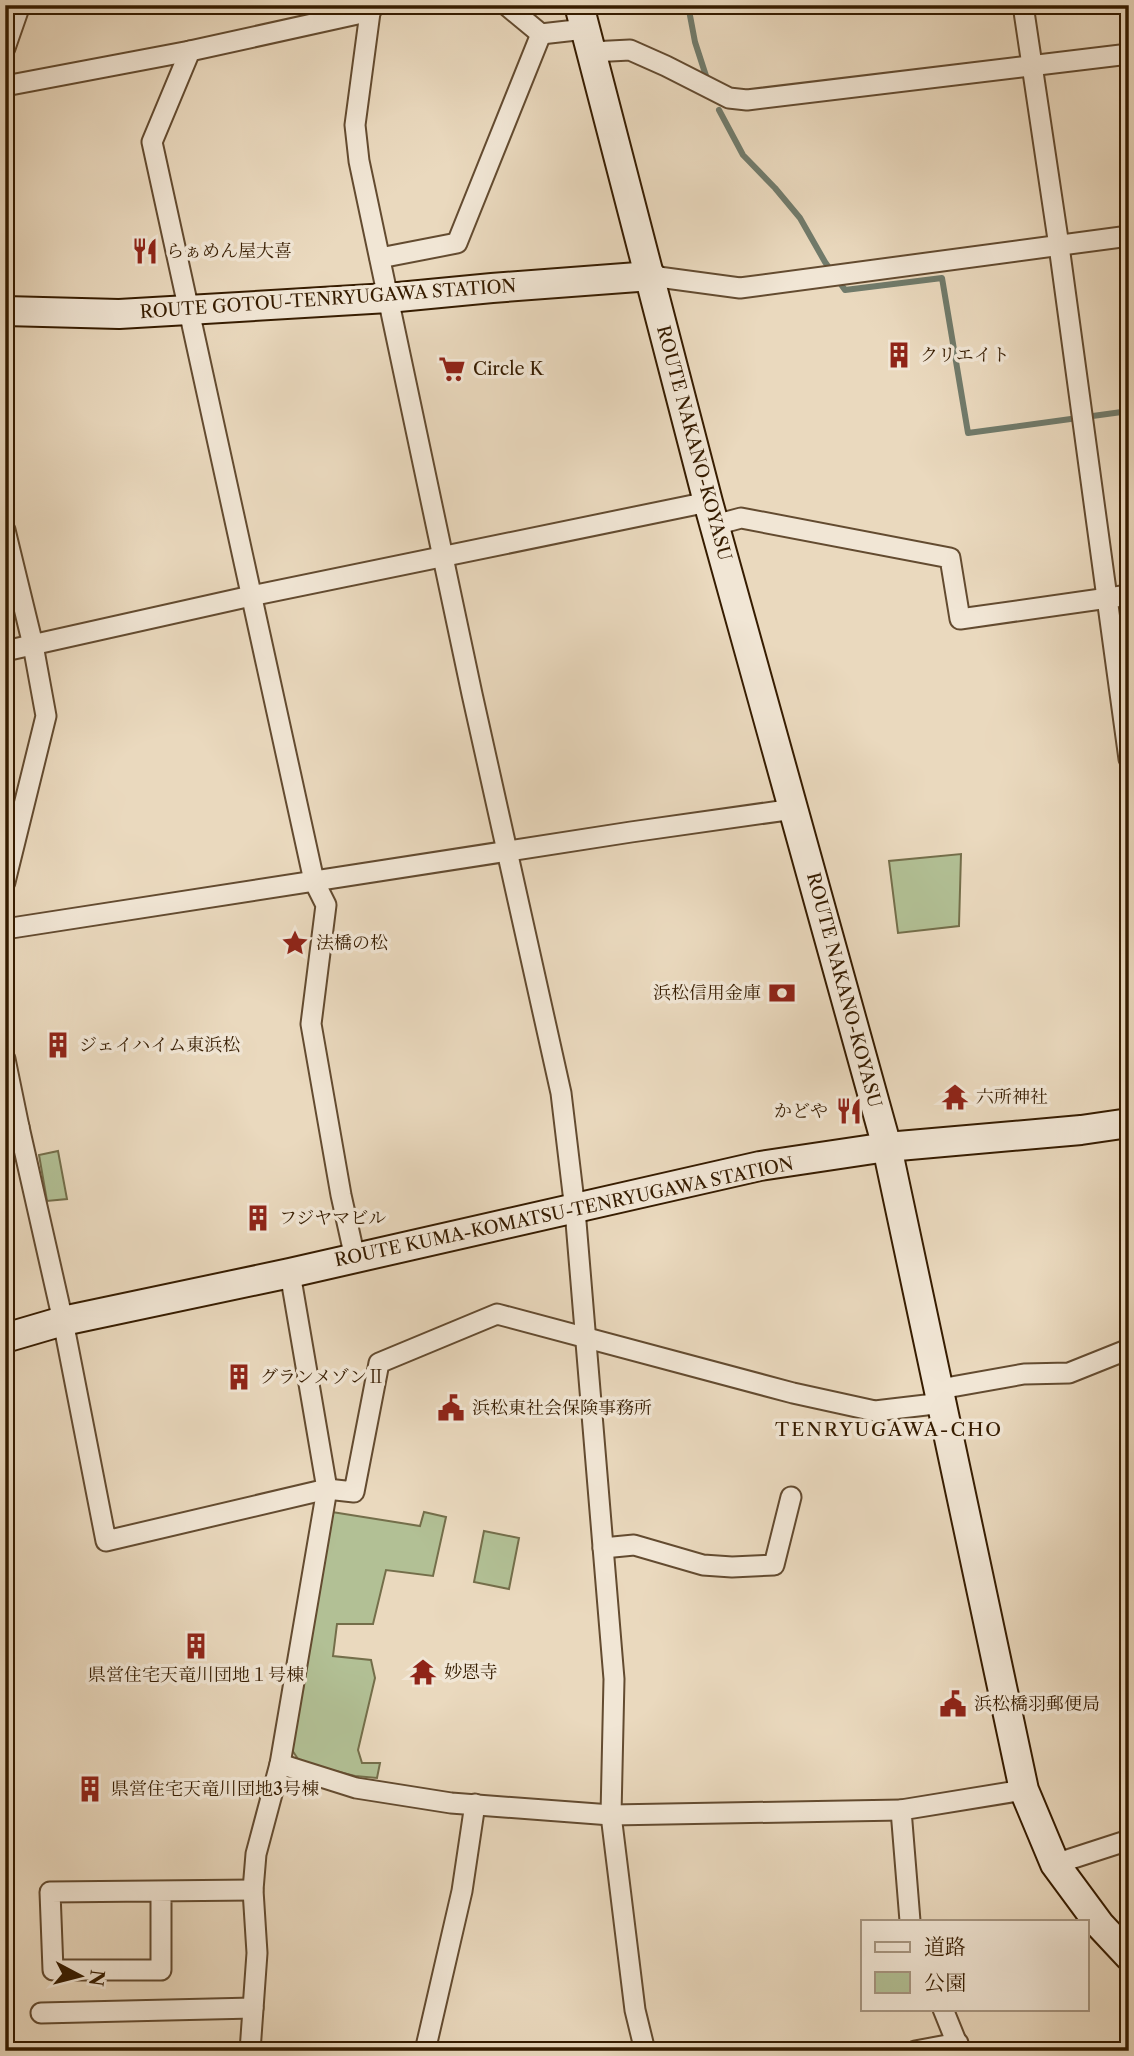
<svg xmlns="http://www.w3.org/2000/svg" width="1134" height="2056" font-family="'Libre Caslon Text','Noto Serif JP',serif">
	<style>
		.green { fill: #b2c095; stroke: #746e4a; stroke-width: 2 }
		.lines { fill: none; stroke-linecap: round; stroke-linejoin: round }
		.stream { stroke: #717b6b; stroke-width: 6 }
		.minor-casing { stroke: #634b30; stroke-width: 23 }
		.secondary-casing { stroke: #361c00; stroke-width: 32 }
		.minor { stroke: #f1e6d5; stroke-width: 19 }
		.secondary { stroke: #f1e6d5; stroke-width: 28 }
		.labels { text-anchor: middle; dominant-baseline: central; stroke-width: 7; stroke-linejoin: round; paint-order: stroke }
		.poi-label { font-size: 18px; fill: #361c00; stroke: #f1e6d5; text-anchor: start }
		.street-label { font-size: 18px; fill: #361c00; stroke: #f1e6d5 }
		.neighbourhood-label { font-size: 19px; letter-spacing: 2px; fill: #361c00; stroke: #f1e6d5 }
	</style>
	<rect width="100%" height="100%" fill="#ead9be"/>
	<filter id="stains"><feTurbulence type="fractalNoise" baseFrequency=".00286" numOctaves="4"/><feColorMatrix values="0 0 0 0 .2 0 0 0 0 .09 0 0 0 0 .02 0 0 0 .5 -.17"/></filter>
	<radialGradient id="worn" r=".72"><stop offset=".6" stop-color="#630" stop-opacity="0"/><stop offset="1" stop-color="#630" stop-opacity=".3"/></radialGradient>
	<!-- green -->
	<g class="green">
		<polygon points="961,854 959,926 898,933 889,861"/>
		<polygon points="58,1151 67,1199 47,1201 39,1155"/>
		<polygon points="332,1512 420,1526 424,1512 446,1517 433,1576 386,1570 373,1624 337,1624 333,1656 371,1660 375,1678 358,1750 362,1763 380,1763 377,1778 355,1776 300,1762 290,1747"/>
		<polygon points="484,1531 519,1538 509,1589 474,1582"/>
	</g>
	<g class="lines">
		<!-- stream -->
		<g class="stream">
			<polyline points="688,5 695,42 708,82"/>
			<polyline points="719,110 743,155 775,188 800,218 825,262 845,290 942,278 968,433 1129,411"/>
		</g>
		<!-- minor casing -->
		<g class="minor-casing">
			<g id="minor">
				<polyline points="371,5 355,125 359,161 472,694 561,1093 575,1210 614,1679 611,1815 635,2010 645,2051"/>
				<polyline points="506,5 541,34 585,29"/>
				<polyline points="1023,5 1059,246 1129,759"/>
				<polyline points="5,48 20,5"/>
				<polyline points="591,52 630,50 666,66 729,98 747,100 1129,54"/>
				<polyline points="5,86 190,51"/>
				<polyline points="380,258 457,243 541,34"/>
				<polyline points="651,276 740,288 1129,236"/>
				<polyline points="715,525 741,518 950,558 960,619 1129,595"/>
				<polyline points="5,530 33,645 46,716 5,882"/>
				<polyline points="5,651 251,596 708,502"/>
				<polyline points="5,929 631,832 794,809"/>
				<polyline points="5,1059 19,1127"/>
				<polyline points="5,1130 19,1127 63,1321 106,1541 327,1489 354,1492 379,1363 497,1314 793,1393 875,1411 943,1403"/>
				<polyline points="355,1258 341,1195 311,1024 326,905 314,881 152,142 190,51 371,11"/>
				<polyline points="940,1389 1024,1374 1069,1373 1129,1349"/>
				<polyline points="603,1548 634,1545 703,1565 732,1567 774,1565 791,1497"/>
				<polyline points="280,1764 356,1788 451,1803 611,1815 901,1810"/>
				<polyline points="1055,1864 1129,1840"/>
				<polyline points="161,1892 161,1970 53,1970 50,1892 253,1890"/>
				<polyline points="910,1921 901,1810 1024,1790"/>
				<polyline points="943,2009 960,2051"/>
				<polyline points="41,2013 253,2008"/>
				<polyline points="250,2051 257,1953 253,1890 256,1854 280,1764 327,1489 290,1273"/>
				<polyline points="425,2051 462,1891 475,1804"/>
				<polyline points="915,2051 958,2043"/>
			</g>
		</g>
		<!-- secondary casing -->
		<g class="secondary-casing">
			<g id="secondary">
				<polyline points="579,5 708,502 887,1147 1024,1790 1055,1864 1100,1925 1129,1956"/>
				<polyline points="5,311 119,314 188,310 388,298 492,288 651,276"/>
				<polyline points="5,1338 63,1321 290,1273 760,1166 887,1147 1081,1130 1129,1123"/>
			</g>
		</g>
		<!-- minor -->
		<use href="#minor" class="minor"/>
		<!-- secondary -->
		<use href="#secondary" class="secondary"/>
	</g>
	<!-- icons -->
	<defs>
		<g id="restaurant-bare" transform="scale(2.1)"><path d="M-5-6h1v4h1v-4h1v4h1v-4h1v5L-1.5 .5V6h-2V.5L-5-1ZM5-6V6H3V1.5H1.5Q1.5-4 5-6Z" fill="#8f2418" stroke="#f1e6d5" stroke-width="2.5" paint-order="stroke"/></g>
		<g id="building-bare" transform="scale(2.1)"><path d="M-4-6H4V6H1V3H-1V6H-4ZM-2.5-4.3h1.7v1.8h-1.7ZM.8-4.3h1.7v1.8H.8ZM-2.5-1h1.7V.8h-1.7ZM.8-1h1.7V.8H.8Z" fill="#8f2418" stroke="#f1e6d5" stroke-width="2.5" paint-order="stroke"/></g>
		<g id="supermarket-bare" transform="scale(2.1)"><path d="M-6-5.5h2.5l.6 2H6L4.5 2H-2.5L-4.4-4H-6ZM-1.5 3.2a1.3 1.3 0 1 0 .1 0ZM3 3.2a1.3 1.3 0 1 0 .1 0Z" fill="#8f2418" stroke="#f1e6d5" stroke-width="2.5" paint-order="stroke"/></g>
		<g id="sight-bare" transform="scale(2.1)"><path d="M0-6L1.8-2.2L6-1.7L2.9 1.2L3.7 5.4L0 3.3L-3.7 5.4L-2.9 1.2L-6-1.7L-1.8-2.2Z" fill="#8f2418" stroke="#f1e6d5" stroke-width="2.5" paint-order="stroke"/></g>
		<g id="bank-bare" transform="scale(2.1)"><path d="M-6-4H6V4H-6ZM0-2.3a2.3 2.3 0 1 0 0 4.6a2.3 2.3 0 1 0 0-4.6Z" fill="#8f2418" stroke="#f1e6d5" stroke-width="2.5" paint-order="stroke"/></g>
		<g id="temple-bare" transform="scale(2.1)"><path d="M0-6L5-2H3V0L6.5 2.5H4V6H1.5V3h-3V6H-4V2.5H-6.5L-3 0V-2H-5Z" fill="#8f2418" stroke="#f1e6d5" stroke-width="2.5" paint-order="stroke"/></g>
		<g id="civic-bare" transform="scale(2.1)"><path d="M-.6-6.5H3V-4.5H.6V-3L4-1V1h2V6H-6V1h2V-1L-.6-3ZM-1.2 2.5V6h2.4V2.5Z" fill="#8f2418" stroke="#f1e6d5" stroke-width="2.5" paint-order="stroke"/></g>
	</defs>
	<g fill-rule="evenodd">
		<use href="#restaurant-bare" x="145" y="251"/>
		<use href="#building-bare" x="899" y="355"/>
		<use href="#supermarket-bare" x="452" y="369"/>
		<use href="#sight-bare" x="295" y="943"/>
		<use href="#bank-bare" x="782" y="993"/>
		<use href="#building-bare" x="58" y="1045"/>
		<use href="#temple-bare" x="955" y="1097"/>
		<use href="#restaurant-bare" x="849" y="1111"/>
		<use href="#building-bare" x="258" y="1218"/>
		<use href="#building-bare" x="239" y="1377"/>
		<use href="#civic-bare" x="451" y="1408"/>
		<use href="#building-bare" x="196" y="1646"/>
		<use href="#temple-bare" x="423" y="1672"/>
		<use href="#civic-bare" x="953" y="1704"/>
		<use href="#building-bare" x="90" y="1789"/>
	</g>
	<g class="labels">
		<!-- poi labels -->
		<g class="poi-label">
			<text x="166" y="251">らぁめん屋大喜</text>
			<text x="920" y="355">クリエイト</text>
			<text x="473" y="369">Circle K</text>
			<text x="316" y="943">法橋の松</text>
			<text x="761" y="993" text-anchor="end">浜松信用金庫</text>
			<text x="79" y="1045">ジェイハイム東浜松</text>
			<text x="976" y="1097">六所神社</text>
			<text x="828" y="1111" text-anchor="end">かどや</text>
			<text x="279" y="1218">フジヤマビル</text>
			<text x="260" y="1377">グランメゾンⅡ</text>
			<text x="472" y="1408">浜松東社会保険事務所</text>
			<text x="444" y="1672">妙恩寺</text>
			<text x="196" y="1675" text-anchor="middle">県営住宅天竜川団地１号棟</text>
			<text x="974" y="1704">浜松橋羽郵便局</text>
			<text x="111" y="1789">県営住宅天竜川団地3号棟</text>
		</g>
		<!-- street labels -->
		<g class="street-label">
			<text transform="translate(328 299) rotate(-4)">ROUTE GOTOU-TENRYUGAWA STATION</text>
			<text transform="translate(694 443) rotate(75)">ROUTE NAKANO-KOYASU</text>
			<text transform="translate(844 990) rotate(75)">ROUTE NAKANO-KOYASU</text>
			<text transform="translate(564 1212) rotate(-12)">ROUTE KUMA-KOMATSU-TENRYUGAWA STATION</text>
		</g>
		<!-- neighbourhood labels -->
		<g class="neighbourhood-label">
			<text x="889" y="1429">TENRYUGAWA-CHO</text>
		</g>
	</g>
	<!-- margin -->
	<rect width="1134" height="2056" fill="none" stroke="#ead9be" stroke-width="28"/>
	<rect x="7" y="7" width="1120" height="2042" fill="none" stroke="#361c00" stroke-width="3.5"/>
	<rect x="14" y="14" width="1106" height="2028" fill="none" stroke="#361c00" stroke-width="2"/>
	<!-- legend -->
	<rect x="861" y="1920" width="228" height="91" fill="#f1e6d5" stroke="#a69580" stroke-width="2"/>
	<rect x="875" y="1942" width="35" height="10" fill="#f1e6d5" stroke="#a69580" stroke-width="2"/>
	<text x="924" y="1954" font-size="21" fill="#361c00">道路</text>
	<rect x="875" y="1972" width="35" height="21" fill="#b2c095" stroke="#a69580" stroke-width="2"/>
	<text x="924" y="1990" font-size="21" fill="#361c00">公園</text>
	<!-- north arrow -->
	<g transform="translate(80 1976) rotate(97)" stroke="#f1e6d5" stroke-width="5" paint-order="stroke">
	<path d="M0-5L12 26L0 18L-12 26Z" fill="#361c00"/>
	<text y="-10" font-size="19" font-weight="bold" text-anchor="middle" fill="#361c00">N</text>
	</g>
	<rect width="100%" height="100%" filter="url(#stains)"/>
	<rect width="100%" height="100%" fill="url(#worn)"/>
</svg>
